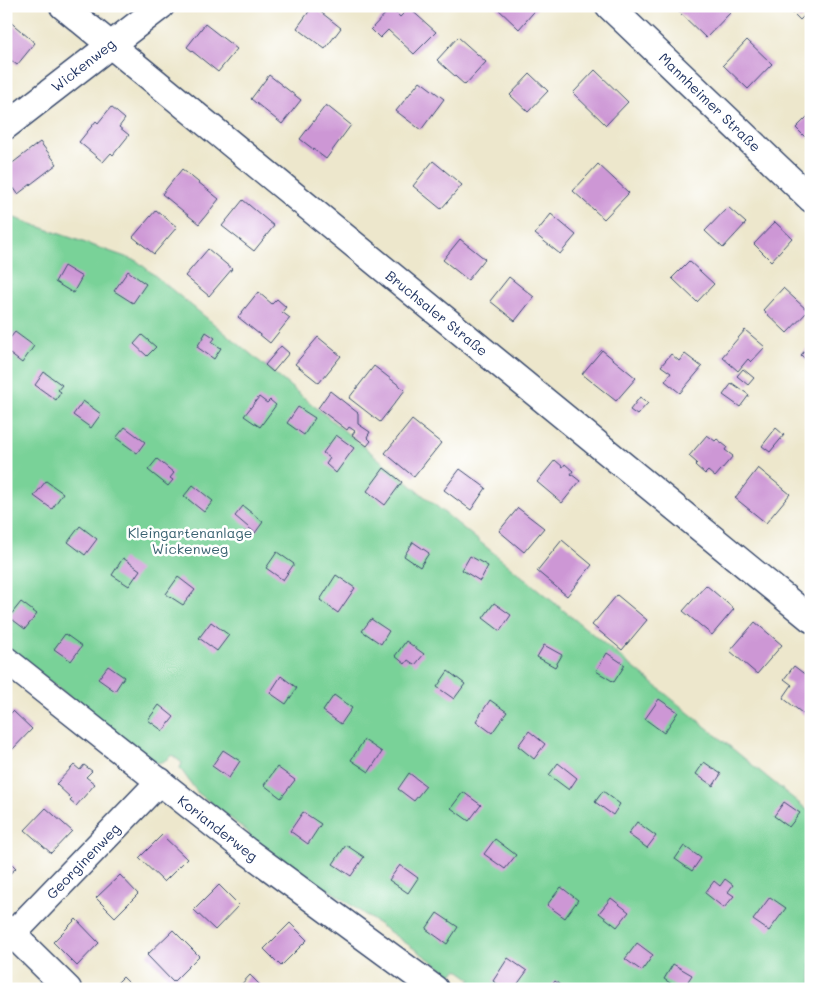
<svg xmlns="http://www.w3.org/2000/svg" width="817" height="995" font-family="Mali,sans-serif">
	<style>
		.green { fill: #79d298; stroke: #4a807b }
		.building { fill: #cd97d5 }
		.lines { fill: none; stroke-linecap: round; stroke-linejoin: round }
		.minor-casing { stroke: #3a4b6e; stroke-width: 29 }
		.minor { stroke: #fff; stroke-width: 26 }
		.labels { text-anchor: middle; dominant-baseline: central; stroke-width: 5; stroke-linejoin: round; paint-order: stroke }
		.street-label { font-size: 14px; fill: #1b2f5e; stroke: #fff }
		.park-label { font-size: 14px; fill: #37606f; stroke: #fff }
	</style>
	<rect width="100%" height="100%" fill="#fff"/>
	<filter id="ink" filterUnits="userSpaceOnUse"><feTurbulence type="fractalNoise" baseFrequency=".02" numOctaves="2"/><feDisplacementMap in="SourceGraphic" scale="10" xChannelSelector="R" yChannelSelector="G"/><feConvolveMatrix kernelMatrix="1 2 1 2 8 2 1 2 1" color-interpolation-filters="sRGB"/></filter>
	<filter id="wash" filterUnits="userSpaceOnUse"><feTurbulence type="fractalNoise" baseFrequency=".0096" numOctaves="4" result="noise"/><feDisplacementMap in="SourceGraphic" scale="20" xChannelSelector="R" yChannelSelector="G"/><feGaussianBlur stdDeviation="1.12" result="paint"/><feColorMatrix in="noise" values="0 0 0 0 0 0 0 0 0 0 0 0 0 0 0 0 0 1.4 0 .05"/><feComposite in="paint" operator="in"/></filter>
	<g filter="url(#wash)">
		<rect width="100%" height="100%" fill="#ede7cc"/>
		<!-- green -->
		<path class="green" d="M6,215L137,261L811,813V989H465L471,979L457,969L452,975L328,889L300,882L251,845L248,832L197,792L180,768L182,763L172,755C165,761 161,764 153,762L6,647Z"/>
		<g id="blocks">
			<!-- building -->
			<g class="building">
				<polygon points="313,6 341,28 325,49 297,28"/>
				<polygon points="495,6 539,6 519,29"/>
				<polygon points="683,6 723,6 730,13 706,38 678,11"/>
				<polygon points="786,6 811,6 811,9 800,20"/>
				<polygon points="391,8 400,17 409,8 436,32 414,54 388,30 380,38 371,29"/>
				<polygon points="8,20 35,43 17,65 6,56"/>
				<polygon points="205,24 237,49 218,72 187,47"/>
				<polygon points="458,37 486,62 465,85 437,60"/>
				<polygon points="747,40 772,64 748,89 723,65"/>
				<polygon points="595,70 628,102 606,125 573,93"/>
				<polygon points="530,74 548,91 528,112 510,95"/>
				<polygon points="269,75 301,100 282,124 251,99"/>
				<polygon points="420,81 444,99 421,130 396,111"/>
				<polygon points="326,105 351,125 326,159 300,139"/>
				<polygon points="111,107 125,119 119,127 129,135 113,155 111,153 103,162 79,142 96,121 98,123"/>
				<polygon points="811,113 811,133 806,138 796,128"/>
				<polygon points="40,142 57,164 18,194 6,177 6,168"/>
				<polygon points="433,161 462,185 441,209 413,186"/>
				<polygon points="598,164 629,193 604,219 573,191"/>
				<polygon points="182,169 219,199 199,224 162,194"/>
				<polygon points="243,200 274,226 254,251 222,226"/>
				<polygon points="728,207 746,223 723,248 705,231"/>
				<polygon points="156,210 177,227 154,254 133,237"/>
				<polygon points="551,214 576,235 560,254 535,234"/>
				<polygon points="775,222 792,238 771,261 754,244"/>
				<polygon points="460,239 485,259 468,280 443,260"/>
				<polygon points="208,249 232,269 209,296 185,276"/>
				<polygon points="689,261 714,284 697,302 672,278"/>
				<polygon points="64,266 82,277 73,293 55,282"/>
				<polygon points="128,271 146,284 133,303 114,291"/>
				<polygon points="509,277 534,297 515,321 490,301"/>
				<polygon points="783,288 808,311 787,333 763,310"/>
				<polygon points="258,292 272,304 277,299 286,307 282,312 290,318 270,343 238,317"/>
				<polygon points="745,330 765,347 751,362 748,359 738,371 722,357"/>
				<polygon points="15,332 34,346 22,363 6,351 6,343"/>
				<polygon points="206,332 215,338 212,342 221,348 214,359 197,347"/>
				<polygon points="142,335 156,347 147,356 134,344"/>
				<polygon points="318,337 341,356 319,383 295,364"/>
				<polygon points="811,344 811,364 801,355"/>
				<polygon points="281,346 289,353 273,372 265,365"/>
				<polygon points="602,350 636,378 616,401 582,374"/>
				<polygon points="671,354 679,361 685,354 702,367 680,393 665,381 671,373 661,366"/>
				<polygon points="374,366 405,390 380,422 349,398"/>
				<polygon points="743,369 754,378 748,385 737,376"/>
				<polygon points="44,372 62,385 58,390 61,392 56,400 35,385"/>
				<polygon points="732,383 749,395 740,407 723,395"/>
				<polygon points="330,391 358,413 358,424 370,432 367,437 371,441 367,446 352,435 355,431 349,427 347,430 318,408"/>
				<polygon points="259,397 267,403 270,400 276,405 260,427 244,416"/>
				<polygon points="640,397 648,403 637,415 630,410"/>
				<polygon points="83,401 101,414 91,428 73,415"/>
				<polygon points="298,407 315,418 304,435 287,423"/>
				<polygon points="412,420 441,443 414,477 385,453"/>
				<polygon points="125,427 145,442 137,453 116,438"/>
				<polygon points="776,428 784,435 770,452 762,446"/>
				<polygon points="336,435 354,448 336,473 326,464 330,458 323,453"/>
				<polygon points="707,435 715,441 717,439 727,447 725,450 733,456 715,477 708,471 705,474 695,465 697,463 689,456"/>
				<polygon points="157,459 174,473 170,478 173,480 168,486 148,470"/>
				<polygon points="555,460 563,467 565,464 573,471 571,474 580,481 562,503 537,482"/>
				<polygon points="384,468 402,482 385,505 367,491"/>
				<polygon points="758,468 790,494 766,523 735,498"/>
				<polygon points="460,469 486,488 471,510 444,490"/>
				<polygon points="46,481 63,493 52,509 34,496"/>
				<polygon points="193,485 213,501 204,512 184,496"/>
				<polygon points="243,506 263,522 255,533 235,516"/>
				<polygon points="518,508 544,528 524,552 499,531"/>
				<polygon points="80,526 97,539 85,555 68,542"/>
				<polygon points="562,540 592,565 567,596 537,571"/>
				<polygon points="413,542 429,553 420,567 404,556"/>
				<polygon points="277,552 294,564 283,580 266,568"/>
				<polygon points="470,556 488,566 480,581 462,570"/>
				<polygon points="123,558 140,570 129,586 112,575"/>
				<polygon points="336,575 355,588 338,613 320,600"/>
				<polygon points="178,577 195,590 183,605 166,594"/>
				<polygon points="706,585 734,609 712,635 683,611"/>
				<polygon points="617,595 647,620 622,650 592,625"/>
				<polygon points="21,602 37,614 25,629 9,617"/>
				<polygon points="494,603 511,615 500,631 483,618"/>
				<polygon points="371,619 389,631 381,644 362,631"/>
				<polygon points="211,622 229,635 217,651 199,638"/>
				<polygon points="755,622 782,645 757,674 730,651"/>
				<polygon points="65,634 82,646 71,661 54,649"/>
				<polygon points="406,641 424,654 415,665 408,660 405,664 395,656"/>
				<polygon points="544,645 562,655 555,667 537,657"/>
				<polygon points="607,653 625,665 614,682 596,671"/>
				<polygon points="108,666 124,677 115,691 98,679"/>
				<polygon points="794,666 811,679 811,720 783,698 792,685 784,679"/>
				<polygon points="448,671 465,684 454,699 437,687"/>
				<polygon points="281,676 297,688 286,704 270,693"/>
				<polygon points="334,695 352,708 341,724 323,711"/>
				<polygon points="659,699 678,712 664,733 645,719"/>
				<polygon points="490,700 507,712 492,733 476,721"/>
				<polygon points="159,705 174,717 163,731 148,720"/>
				<polygon points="13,711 32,729 11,751 6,746 6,718"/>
				<polygon points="529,731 545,744 534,759 518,746"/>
				<polygon points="364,740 382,752 369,772 351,760"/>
				<polygon points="223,750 240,761 229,778 212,766"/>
				<polygon points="704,762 721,774 713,786 696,774"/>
				<polygon points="558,763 577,778 569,790 549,775"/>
				<polygon points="74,765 80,770 84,765 92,771 86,777 95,784 76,806 70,801 72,799 56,784"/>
				<polygon points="277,767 295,780 281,798 264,785"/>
				<polygon points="409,773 426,786 414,801 398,789"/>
				<polygon points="603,791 620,804 613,815 595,802"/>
				<polygon points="463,792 481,805 469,821 451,808"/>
				<polygon points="784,802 800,813 789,827 774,816"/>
				<polygon points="46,808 72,831 51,853 25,830"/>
				<polygon points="303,812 321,824 308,844 290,831"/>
				<polygon points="637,822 656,836 647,848 628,834"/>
				<polygon points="162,835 187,859 164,882 139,858"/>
				<polygon points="495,839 516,855 505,869 484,854"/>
				<polygon points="346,845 364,857 351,876 333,864"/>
				<polygon points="684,846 701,858 692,871 675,859"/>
				<polygon points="6,858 16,868 6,877"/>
				<polygon points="400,865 418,878 408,893 389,880"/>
				<polygon points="120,875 138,894 115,917 96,898"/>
				<polygon points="725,879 733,885 728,892 734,896 724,908 705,893 714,881 720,886"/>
				<polygon points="219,885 239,905 215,930 194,910"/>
				<polygon points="561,887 578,900 565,918 547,905"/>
				<polygon points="770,897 786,908 769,931 753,920"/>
				<polygon points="611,898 629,912 617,927 599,913"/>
				<polygon points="437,913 458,927 447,944 426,929"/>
				<polygon points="76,919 99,943 77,966 53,942"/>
				<polygon points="290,923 307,940 281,966 264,949"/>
				<polygon points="173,930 199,956 173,982 147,955"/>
				<polygon points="637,943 653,955 642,971 625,959"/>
				<polygon points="508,958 527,971 514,989 504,989 493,981"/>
				<polygon points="673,964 692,975 683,989 679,989 664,979"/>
				<polygon points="250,975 264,989 237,989"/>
				<polygon points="123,977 135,989 111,989"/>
				<polygon points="555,981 565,989 549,989"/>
			</g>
		</g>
	</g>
	<g filter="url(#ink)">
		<use href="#blocks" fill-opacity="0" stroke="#3a4b6e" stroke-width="1"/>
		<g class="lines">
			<!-- minor casing -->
			<g class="minor-casing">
				<g id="minor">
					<polyline points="63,6 811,619"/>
					<polyline points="609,6 811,199"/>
					<polyline points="6,126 161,6"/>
					<polyline points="6,660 247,851 435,989"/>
					<polyline points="6,928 68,989"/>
					<polyline points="6,941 160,781"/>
				</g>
			</g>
			<!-- minor -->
			<use href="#minor" class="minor"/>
		</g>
	</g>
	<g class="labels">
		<!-- street labels -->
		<g class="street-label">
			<text transform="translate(83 65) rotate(-38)">Wickenweg</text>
			<text transform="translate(710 102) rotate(44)">Mannheimer Straße</text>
			<text transform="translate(437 313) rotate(39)">Bruchsaler Straße</text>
			<text transform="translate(218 828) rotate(38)">Korianderweg</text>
			<text transform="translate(83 861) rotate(-46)">Georginenweg</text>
		</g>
		<!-- park labels -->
		<g class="park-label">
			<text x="190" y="532">Kleingartenanlage<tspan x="190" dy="16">Wickenweg</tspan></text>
		</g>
	</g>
	<!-- margin -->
	<rect width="817" height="995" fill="none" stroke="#fff" stroke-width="25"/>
</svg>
